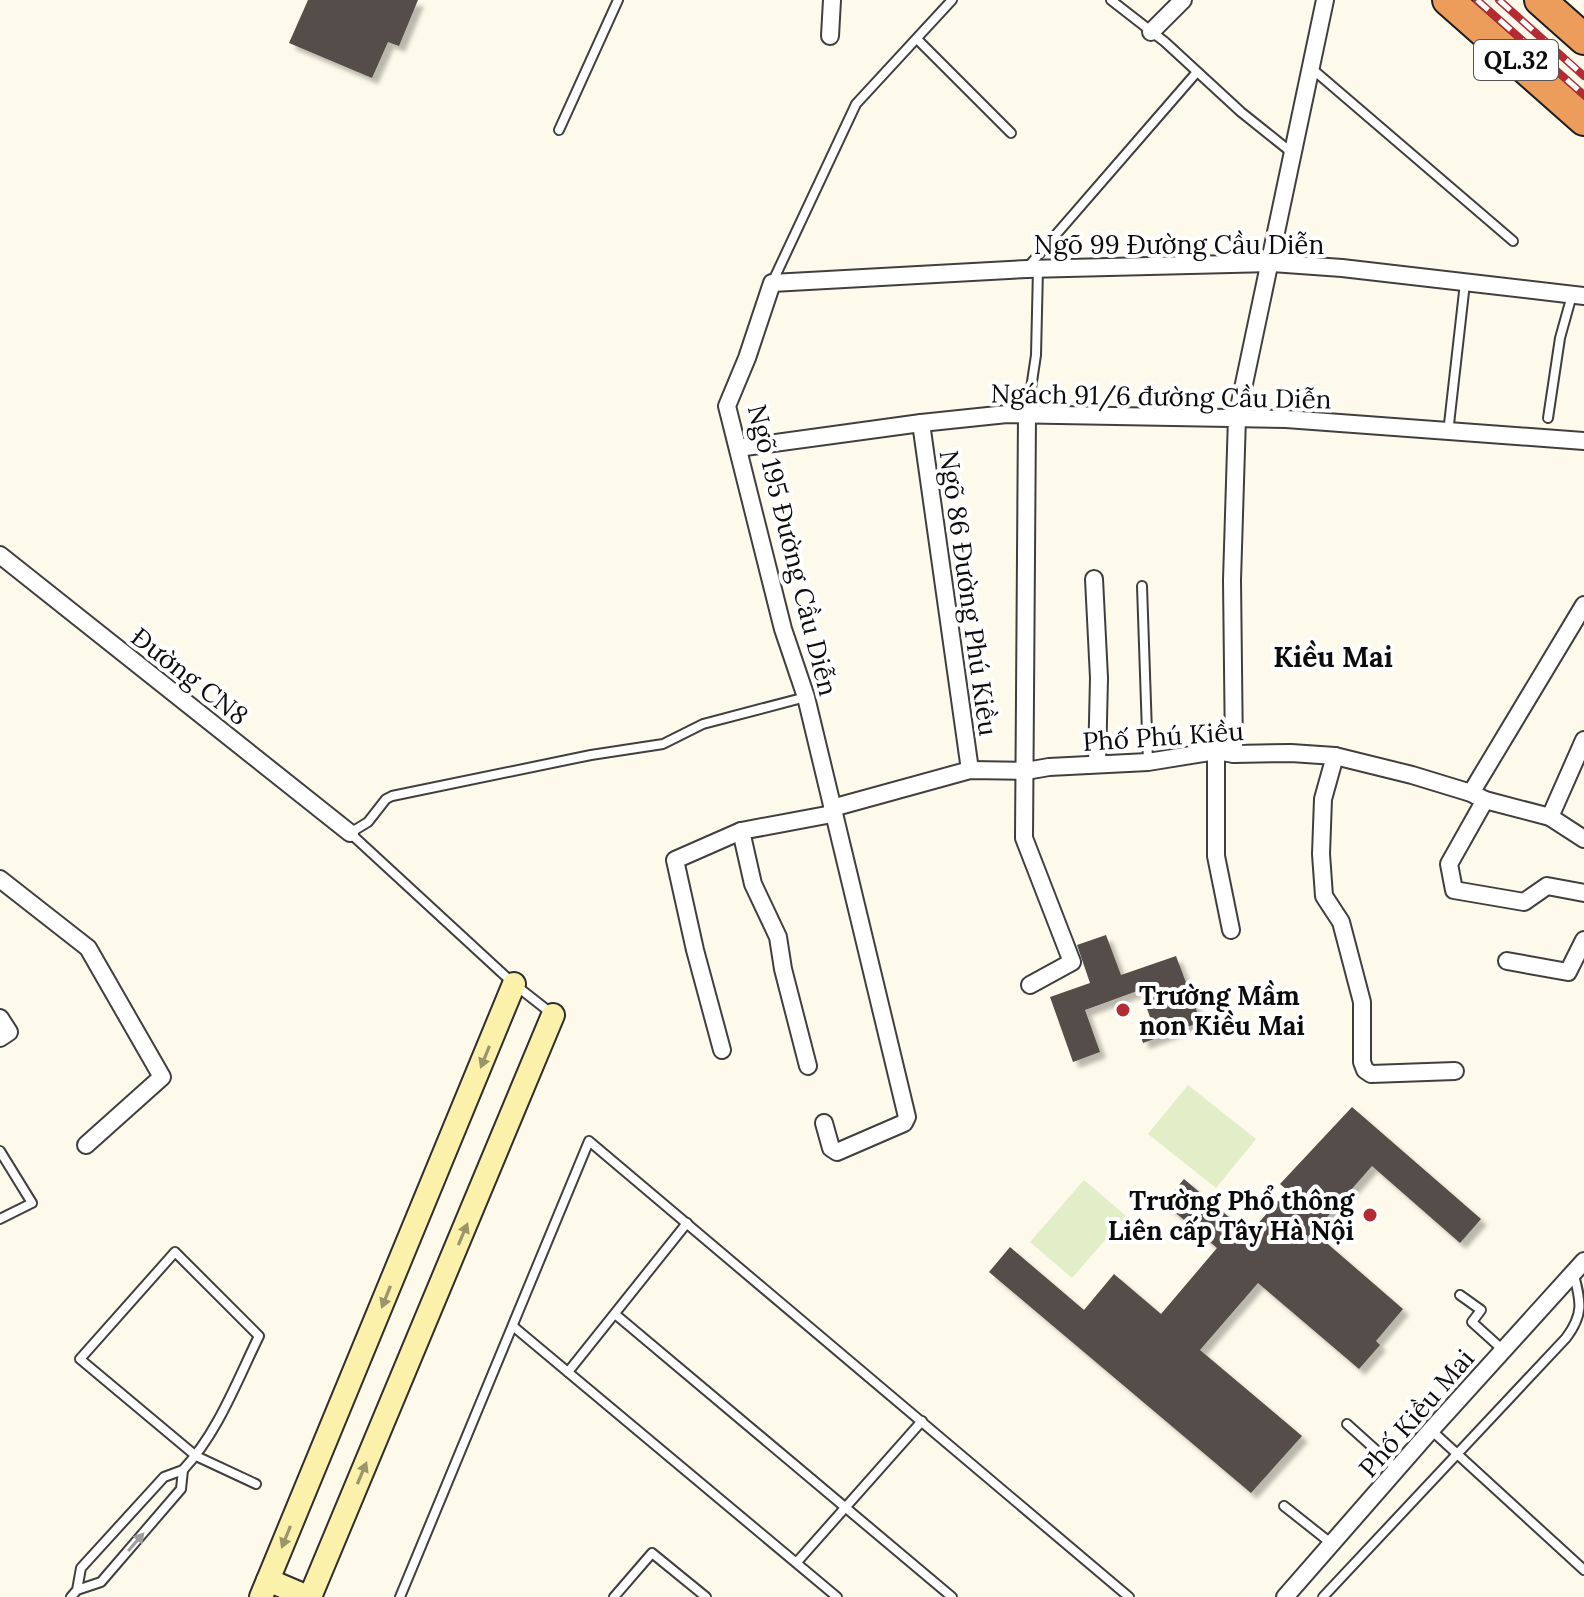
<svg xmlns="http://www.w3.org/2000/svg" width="1584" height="1597" font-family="Lora,serif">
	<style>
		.pitch { fill: #e1eec8 }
		.building { fill: #544d49; filter: url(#shadow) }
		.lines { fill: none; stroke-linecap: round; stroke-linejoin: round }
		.lane-casing { stroke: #3f3f3f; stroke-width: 12 }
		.street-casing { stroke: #3f3f3f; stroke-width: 20 }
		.secondary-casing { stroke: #2e2e2e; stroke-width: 26 }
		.highway-casing { stroke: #1d1d1d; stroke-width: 34 }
		.lane { stroke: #fff; stroke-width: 8 }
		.street { stroke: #fff; stroke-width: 16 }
		.secondary { stroke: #fbf1aa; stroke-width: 22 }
		.highway { stroke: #ec9c5b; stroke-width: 30 }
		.rail-casing { stroke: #b32c34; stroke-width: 8 }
		.rail { stroke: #fff; stroke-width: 5; stroke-dasharray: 15; stroke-linecap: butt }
		.oneway { fill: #9b956b }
		.oneway2 { fill: #9e9e9e }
		.poi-dot { fill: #b32c34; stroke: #fff; stroke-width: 3 }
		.labels { text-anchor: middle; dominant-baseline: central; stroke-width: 8; stroke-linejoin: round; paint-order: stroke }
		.shield { fill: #fff; stroke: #555; stroke-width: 2 }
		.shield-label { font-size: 24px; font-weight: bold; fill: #0c0c0c }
		.street-label { font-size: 26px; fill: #0c0c0c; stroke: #fff }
		.poi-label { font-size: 26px; font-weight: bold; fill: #0c0c0c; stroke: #fff; text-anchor: start }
		.neighbourhood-label { font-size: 28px; font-weight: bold; fill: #0c0c0c; stroke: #fff }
	</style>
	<defs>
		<filter id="shadow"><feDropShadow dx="6" dy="6" stdDeviation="2" flood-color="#0004"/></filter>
	</defs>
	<rect width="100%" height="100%" fill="#fefaeb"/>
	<!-- pitch -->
	<g class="pitch">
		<polygon points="1188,1085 1256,1139 1216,1188 1148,1134"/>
		<polygon points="1084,1180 1126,1216 1072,1278 1030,1242"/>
	</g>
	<!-- building -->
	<g class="building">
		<polygon points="308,0 418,0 399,46 388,42 372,78 289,43"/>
		<polygon points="1106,935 1121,975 1176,956 1201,1022 1143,1043 1139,1030 1153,1025 1140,990 1085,1010 1100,1052 1073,1062 1050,997 1090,983 1077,945"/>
		<polygon points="1352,1107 1481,1219 1460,1243 1372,1166 1314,1232 1403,1309 1376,1341 1380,1345 1359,1369 1258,1283 1200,1350 1302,1436 1251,1493 989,1272 1010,1247 1084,1310 1114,1274 1161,1314 1217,1248 1164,1203 1184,1179 1249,1234 1287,1190 1280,1184"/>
	</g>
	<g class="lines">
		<!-- lane casing -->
		<g class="lane-casing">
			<g id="lane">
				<polyline points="1111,0 1165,42 1241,112 1291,152"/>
				<polyline points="917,39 1011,133"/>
				<polyline points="1310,67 1513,241"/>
				<polyline points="559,130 618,0"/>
				<polyline points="1027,268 1197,72"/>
				<polyline points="772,283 856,104 952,0"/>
				<polyline points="1027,415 1036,355 1038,269"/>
				<polyline points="1548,418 1560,338 1572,295"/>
				<polyline points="1448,433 1465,283"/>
				<polyline points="1142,586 1148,762"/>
				<polyline points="551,1013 514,984 350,833 368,822 386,799 392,796 591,755 663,744 703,724 806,697"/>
				<polyline points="0,1151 32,1203 0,1219"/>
				<polyline points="1460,1295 1481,1310 1472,1322 1503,1350"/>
				<polyline points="615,1314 952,1597"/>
				<polyline points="514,1327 837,1597"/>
				<polyline points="568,1372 687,1223"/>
				<polyline points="1347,1424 1397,1469"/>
				<polyline points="1431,1430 1584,1570"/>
				<path d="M183,1470C218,1432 236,1383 259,1336L175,1252L80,1359L196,1456L256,1484"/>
				<polyline points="1284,1506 1332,1544"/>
				<polyline points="797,1562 922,1421"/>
				<polyline points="71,1597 77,1590 101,1582 181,1489 183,1470 164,1477 81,1568 77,1590"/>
				<polyline points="400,1597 589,1141 1129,1597"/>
				<polyline points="614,1597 652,1553 706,1597"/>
				<path d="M1323,1597L1566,1338C1584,1314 1581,1302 1574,1275"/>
			</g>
		</g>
		<!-- street casing -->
		<g class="street-casing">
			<g id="street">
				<polyline points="1151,32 1183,0"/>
				<polyline points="830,36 832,0"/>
				<polyline points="1027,415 1024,838 1072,962 1030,985"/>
				<polyline points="921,423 970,770"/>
				<polyline points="738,448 921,423 1007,414 1286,419 1584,441"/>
				<polyline points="0,555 350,833"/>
				<polyline points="1094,579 1099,678 1097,764"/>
				<polyline points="1216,751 1216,856 1231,930"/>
				<polyline points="1234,754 1232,580 1237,417 1325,0"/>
				<polyline points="1335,756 1323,799 1321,854 1324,896 1341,922 1362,1002 1362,1062 1365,1070 1371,1074 1455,1071"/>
				<polyline points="1471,793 1584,605"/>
				<polyline points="1485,800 1449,864 1454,890 1524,902 1547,886 1584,893"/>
				<polyline points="832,808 970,770 1026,771 1049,767 1148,762 1216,751 1234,754 1291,753 1335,756 1412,775 1471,793 1485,800 1550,817 1584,839"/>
				<polyline points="1550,817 1584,740"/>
				<polyline points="741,831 753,884 778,937 783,969 808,1066"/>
				<polyline points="0,879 88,948 162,1077 86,1145"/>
				<polyline points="1507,961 1568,972 1584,940"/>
				<polyline points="0,1018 9,1032 0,1038"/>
				<polyline points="722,1050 695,950 675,860 741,831 832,814"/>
				<polyline points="824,1123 831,1148 837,1152 904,1123 907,1117 806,697 783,629 727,406 747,358 772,283 1027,269 1272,263 1342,268 1584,296"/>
				<polyline points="1285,1597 1431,1430 1584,1261"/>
			</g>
		</g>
		<!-- secondary casing -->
		<g class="secondary-casing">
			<g id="secondary">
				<polyline points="268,1580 308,1597"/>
				<polyline points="261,1597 514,984"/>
				<polyline points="310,1597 553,1015"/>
			</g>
		</g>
		<!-- highway casing -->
		<g class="highway-casing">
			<g id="highway">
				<polyline points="1448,0 1584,120"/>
				<polyline points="1540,0 1584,39"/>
			</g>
		</g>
		<!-- lane -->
		<use href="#lane" class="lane"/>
		<!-- street -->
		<use href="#street" class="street"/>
		<!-- secondary -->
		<use href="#secondary" class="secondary"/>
		<!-- highway -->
		<use href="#highway" class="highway"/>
		<!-- rail casing -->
		<g class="rail-casing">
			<g id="rail">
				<polyline points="1477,0 1584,95"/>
				<polyline points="1499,0 1584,76"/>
			</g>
		</g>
		<!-- rail -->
		<use href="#rail" class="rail"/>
	</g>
	<!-- one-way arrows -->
	<defs><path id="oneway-solid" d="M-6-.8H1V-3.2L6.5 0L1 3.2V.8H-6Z" transform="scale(2)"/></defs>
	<g class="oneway">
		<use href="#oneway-solid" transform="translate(485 1057) rotate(112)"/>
		<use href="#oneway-solid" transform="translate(463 1234) rotate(-67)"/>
		<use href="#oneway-solid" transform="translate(386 1297) rotate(112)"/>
		<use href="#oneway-solid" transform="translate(362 1473) rotate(-67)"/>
		<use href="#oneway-solid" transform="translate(286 1537) rotate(112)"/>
	</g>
	<use class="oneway2" href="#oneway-solid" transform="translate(136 1542) rotate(-49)"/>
	<!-- markers -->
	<g class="poi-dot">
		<circle cx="1123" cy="1010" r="8"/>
		<circle cx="1370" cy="1215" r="8"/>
	</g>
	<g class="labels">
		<!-- shield labels -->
		<rect class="shield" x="1474" y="40" width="84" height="40" rx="6"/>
		<g class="shield-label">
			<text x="1516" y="60">QL.32</text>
		</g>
		<!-- street labels -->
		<g class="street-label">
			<text x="1179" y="244">Ngõ 99 Đường Cầu Diễn</text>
			<text transform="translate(1161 396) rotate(1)">Ngách 91/6 đường Cầu Diễn</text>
			<text transform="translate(793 550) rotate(76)">Ngõ 195 Đường Cầu Diễn</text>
			<text transform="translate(969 593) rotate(82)">Ngõ 86 Đường Phú Kiều</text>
			<text transform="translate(190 676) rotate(38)">Đường CN8</text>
			<text transform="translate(1163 736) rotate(-4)">Phố Phú Kiều</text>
			<text transform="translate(1416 1413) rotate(-49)">Phố Kiều Mai</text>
		</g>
		<!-- poi labels -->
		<g class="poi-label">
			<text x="1139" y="995">Trường Mầm<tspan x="1139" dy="30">non Kiều Mai</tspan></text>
			<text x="1354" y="1200" text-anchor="end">Trường Phổ thông<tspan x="1354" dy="30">Liên cấp Tây Hà Nội</tspan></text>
		</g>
		<!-- neighbourhood labels -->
		<g class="neighbourhood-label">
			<text x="1333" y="657">Kiều Mai</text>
		</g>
	</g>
</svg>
